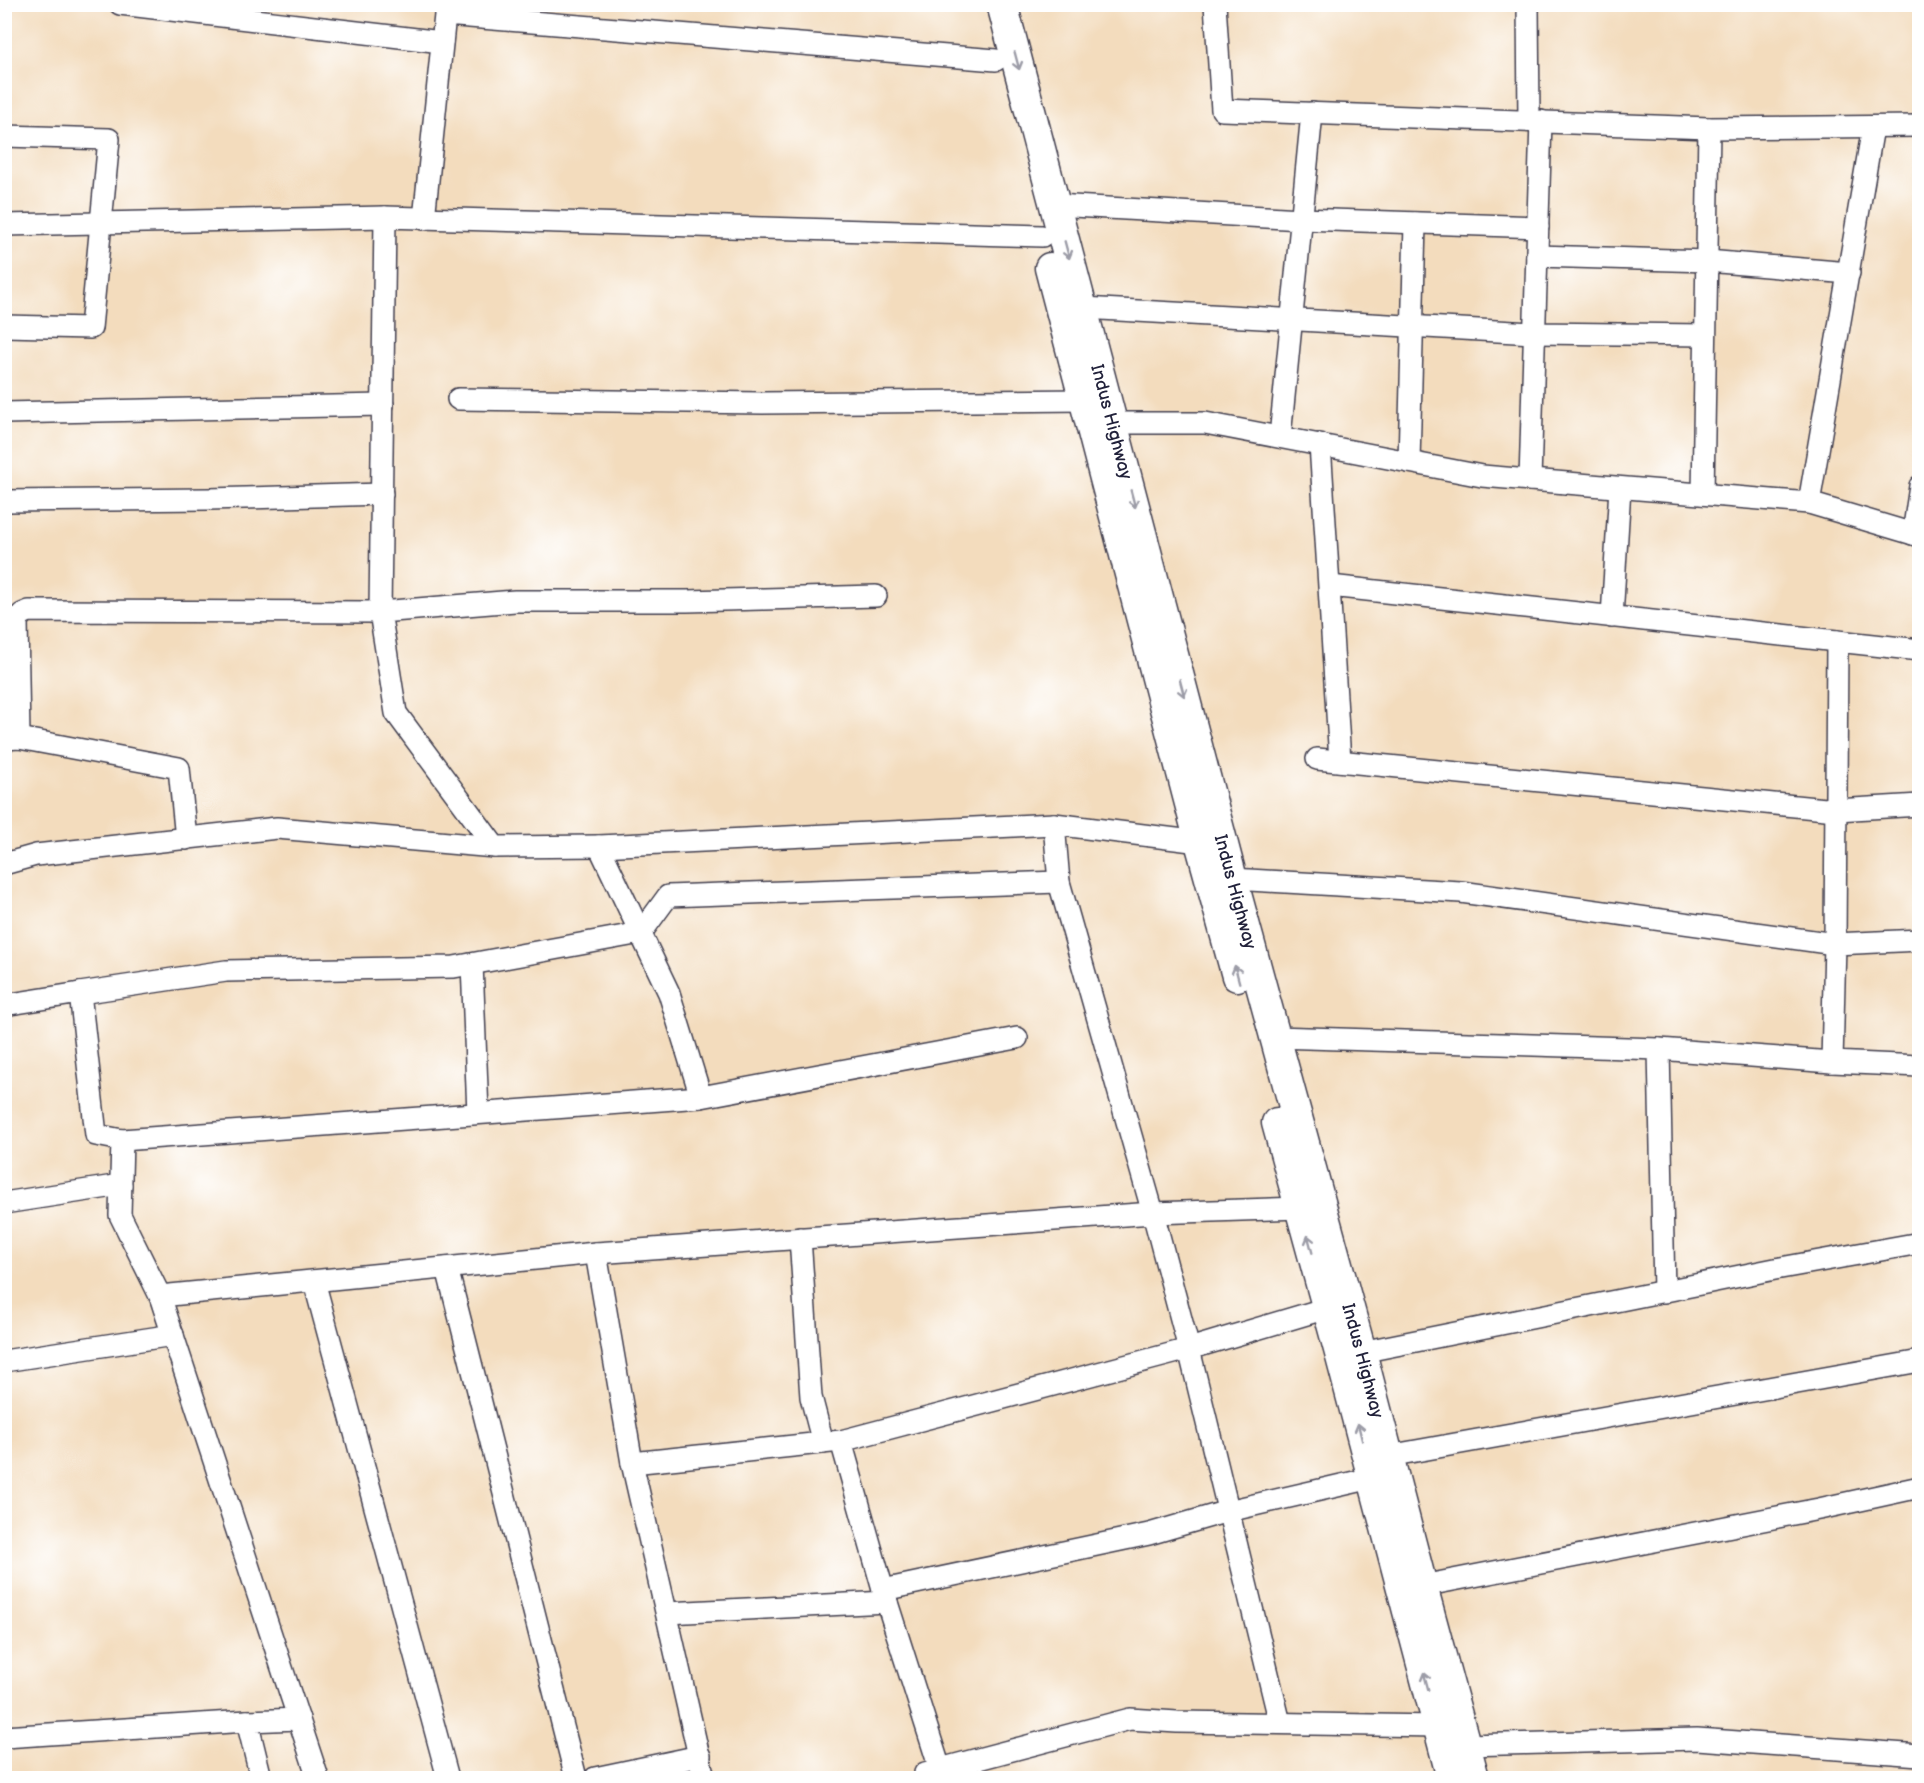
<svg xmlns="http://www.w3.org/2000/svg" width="1924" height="1783" font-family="'Balsamiq Sans',sans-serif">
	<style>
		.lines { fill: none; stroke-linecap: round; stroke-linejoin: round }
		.minor-casing { stroke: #413e4e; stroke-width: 24 }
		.highway-casing { stroke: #413e4e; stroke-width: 33 }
		.minor { stroke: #fff; stroke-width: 21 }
		.highway { stroke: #fff; stroke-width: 30 }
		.oneway { stroke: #9c9ca7 }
		.labels { text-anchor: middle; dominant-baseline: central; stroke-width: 6; stroke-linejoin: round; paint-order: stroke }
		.street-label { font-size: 18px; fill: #22223b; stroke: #fff }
	</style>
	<rect width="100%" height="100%" fill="#fff"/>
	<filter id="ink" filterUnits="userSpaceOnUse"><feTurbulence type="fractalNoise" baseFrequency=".0167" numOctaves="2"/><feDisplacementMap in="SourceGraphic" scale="12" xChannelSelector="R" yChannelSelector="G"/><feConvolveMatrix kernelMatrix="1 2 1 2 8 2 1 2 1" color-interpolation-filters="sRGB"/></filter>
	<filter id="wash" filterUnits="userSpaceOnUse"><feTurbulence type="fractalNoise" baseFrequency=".008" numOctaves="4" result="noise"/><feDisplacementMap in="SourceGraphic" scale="24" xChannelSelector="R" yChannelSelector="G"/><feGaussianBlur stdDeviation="1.35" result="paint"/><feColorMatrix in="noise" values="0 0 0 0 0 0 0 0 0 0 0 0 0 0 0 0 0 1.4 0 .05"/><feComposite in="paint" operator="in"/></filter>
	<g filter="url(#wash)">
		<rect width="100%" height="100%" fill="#f3dcbd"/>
	</g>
	<g filter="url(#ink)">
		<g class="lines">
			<!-- minor casing -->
			<g class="minor-casing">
				<g id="minor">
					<polyline points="120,4 442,42"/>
					<polyline points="1215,4 1222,110 1709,128 1920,126"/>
					<polyline points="1528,4 1529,121"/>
					<polyline points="4,136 109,139 91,328 4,326"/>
					<polyline points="1055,205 1301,219 1538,227"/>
					<polyline points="424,219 445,15 996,60"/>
					<polyline points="4,225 385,217"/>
					<polyline points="1537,256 1707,261 1849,273"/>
					<polyline points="1083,308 1534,333 1705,335"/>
					<polyline points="458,399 762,403 1085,400"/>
					<polyline points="4,413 383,405"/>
					<polyline points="1113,423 1205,423 1482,476 1809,503 1920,536"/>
					<polyline points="1280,437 1312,113"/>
					<polyline points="1320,444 1340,761"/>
					<polyline points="1409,462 1415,223"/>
					<polyline points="1530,480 1541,121"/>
					<polyline points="1703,494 1709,128"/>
					<polyline points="4,501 209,499 382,494"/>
					<polyline points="1809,503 1873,127"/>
					<polyline points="1913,534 1920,486"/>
					<polyline points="1330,586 1837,641"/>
					<polyline points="1612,617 1620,488"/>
					<polyline points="19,738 17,621 22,614 29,611 380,612 385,217 1042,236"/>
					<polyline points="5,739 19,738 179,768 186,839"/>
					<polyline points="1317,759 1836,810 1920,805"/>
					<polyline points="599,846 495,847 396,713 380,612 515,601 687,601 876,596"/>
					<polyline points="4,864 36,855 277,828 495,847"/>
					<polyline points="1232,879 1461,892 1835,944 1837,641 1920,650"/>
					<polyline points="1920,940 1835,944 1832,1062 1920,1066"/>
					<polyline points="472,964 478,1113"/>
					<polyline points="4,1005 80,993"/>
					<polyline points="1275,1037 1659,1049 1664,1292"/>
					<polyline points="1017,1038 701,1097 669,993 599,846 1054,824"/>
					<polyline points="1659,1049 1832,1062"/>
					<polyline points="701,1097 122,1140 96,1135 80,993 226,971 454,967 641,933 668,896 1059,882"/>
					<polyline points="122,1140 120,1215 160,1296"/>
					<polyline points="4,1203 121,1185"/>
					<polyline points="800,1238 811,1397 823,1443"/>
					<polyline points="447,1268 576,1778"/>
					<polyline points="314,1281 448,1778"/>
					<polyline points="1361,1352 1775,1269 1920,1243"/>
					<polyline points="4,1361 173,1335"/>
					<polyline points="1388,1456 1920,1361"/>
					<polyline points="632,1463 841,1441"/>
					<polyline points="1422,1586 1819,1509 1920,1487"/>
					<polyline points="883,1590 841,1441 1189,1349 1153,1213 1059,882 1054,824 1200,842"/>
					<polyline points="667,1613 887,1602"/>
					<polyline points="1280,1723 1189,1349 1327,1308"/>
					<polyline points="4,1737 247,1721"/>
					<polyline points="1465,1745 1697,1739 1920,1755"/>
					<polyline points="940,1769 883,1590 1149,1534 1228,1511 1372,1478"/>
					<polyline points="261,1778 247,1721 299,1719"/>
					<polyline points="318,1778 160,1296 596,1253"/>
					<polyline points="595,1778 700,1756"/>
					<polyline points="704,1778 632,1463 596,1253 1153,1213 1300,1208"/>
					<polyline points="926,1778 925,1773 1130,1719 1177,1722 1438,1726"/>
				</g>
			</g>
			<!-- highway casing -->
			<g class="highway-casing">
				<g id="highway">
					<path id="s1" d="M1002,4L1232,879L1361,1352L1422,1586L1474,1778"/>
					<polyline points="1050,268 1200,842 1237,976"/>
					<polyline points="1277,1123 1341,1357 1452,1778"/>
				</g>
			</g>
			<!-- minor -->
			<use href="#minor" class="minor"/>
			<!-- highway -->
			<use href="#highway" class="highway"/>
		</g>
		<!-- one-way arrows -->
		<defs><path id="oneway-shaft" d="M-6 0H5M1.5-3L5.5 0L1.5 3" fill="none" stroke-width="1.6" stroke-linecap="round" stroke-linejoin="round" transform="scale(1.5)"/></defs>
		<g class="oneway">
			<use href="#oneway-shaft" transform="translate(1017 61) rotate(75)"/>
			<use href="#oneway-shaft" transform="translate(1067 250) rotate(75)"/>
			<use href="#oneway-shaft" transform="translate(1133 499) rotate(75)"/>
			<use href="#oneway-shaft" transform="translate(1182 688) rotate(75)"/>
			<use href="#oneway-shaft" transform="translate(1237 974) rotate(-105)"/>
			<use href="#oneway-shaft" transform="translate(1310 1244) rotate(-105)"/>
			<use href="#oneway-shaft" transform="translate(1360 1432) rotate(-104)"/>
			<use href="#oneway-shaft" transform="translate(1426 1681) rotate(-105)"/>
		</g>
	</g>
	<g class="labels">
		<!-- street labels -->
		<g class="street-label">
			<text stroke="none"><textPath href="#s1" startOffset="432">Indus Highway</textPath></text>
			<text stroke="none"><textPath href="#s1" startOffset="918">Indus Highway</textPath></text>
			<text stroke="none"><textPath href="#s1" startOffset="1404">Indus Highway</textPath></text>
		</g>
	</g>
	<!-- margin -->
	<rect width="1924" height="1783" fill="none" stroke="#fff" stroke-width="24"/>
</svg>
